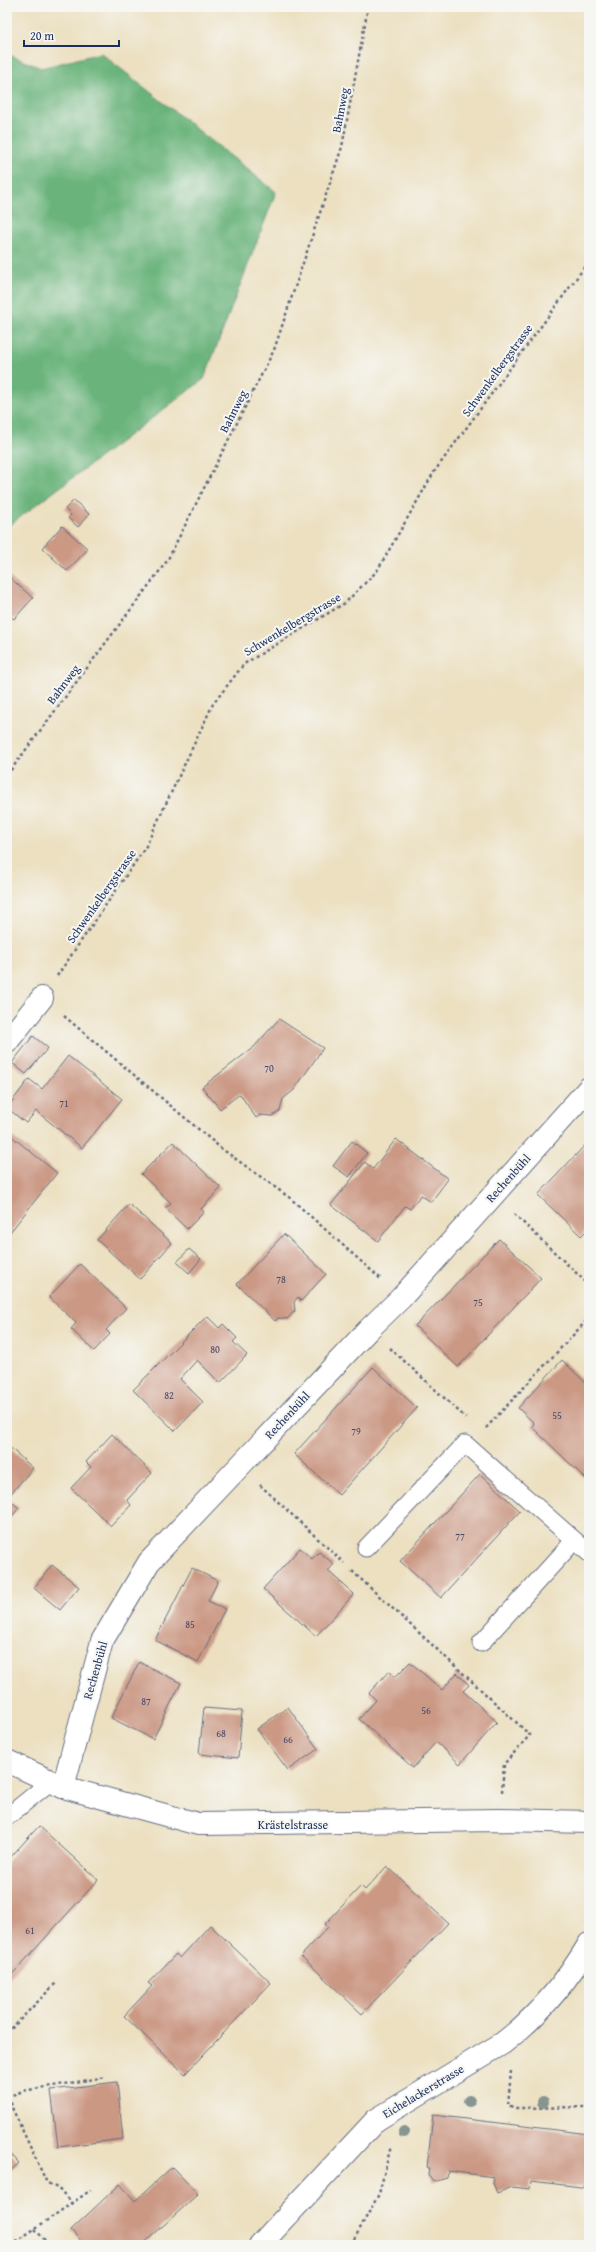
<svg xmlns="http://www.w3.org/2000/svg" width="596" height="2252" font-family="'Gentium Book Plus',serif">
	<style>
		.forest { fill: #6ab47c; stroke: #42726d }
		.building { fill: #cb9884 }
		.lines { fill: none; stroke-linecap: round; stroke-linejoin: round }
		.service-casing { stroke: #646d81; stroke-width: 19 }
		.minor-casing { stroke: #646d81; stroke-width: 24 }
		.path { stroke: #646d81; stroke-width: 2.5; stroke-dasharray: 3 3; stroke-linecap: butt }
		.service { stroke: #fff; stroke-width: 17 }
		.minor { stroke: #fff; stroke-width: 22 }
		.tree { fill: #879592 }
		.labels { text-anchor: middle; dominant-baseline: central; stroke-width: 4; stroke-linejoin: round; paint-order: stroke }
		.number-label { font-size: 10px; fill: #474968 }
		.street-label { font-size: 12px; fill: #1b2f5e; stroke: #f6f6f2 }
	</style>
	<rect width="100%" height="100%" fill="#f6f6f2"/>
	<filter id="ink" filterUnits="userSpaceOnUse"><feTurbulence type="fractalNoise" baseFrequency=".025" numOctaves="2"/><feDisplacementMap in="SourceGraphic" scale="8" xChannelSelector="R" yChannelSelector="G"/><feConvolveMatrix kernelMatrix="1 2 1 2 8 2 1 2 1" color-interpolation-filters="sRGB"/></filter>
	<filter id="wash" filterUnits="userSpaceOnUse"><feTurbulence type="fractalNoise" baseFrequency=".012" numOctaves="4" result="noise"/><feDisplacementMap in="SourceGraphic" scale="16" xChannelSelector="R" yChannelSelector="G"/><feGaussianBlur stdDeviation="0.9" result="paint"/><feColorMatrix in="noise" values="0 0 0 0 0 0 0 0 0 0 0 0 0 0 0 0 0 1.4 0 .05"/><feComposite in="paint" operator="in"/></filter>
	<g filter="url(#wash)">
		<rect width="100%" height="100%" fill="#ece0c1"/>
		<!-- forest -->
		<polygon class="forest" points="101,53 276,192 204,379 7,527 7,54 41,68"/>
		<g id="blocks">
			<!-- building -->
			<g class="building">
				<polygon points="74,500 89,514 78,527 68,518 71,515 65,509"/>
				<polygon points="62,526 88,549 67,571 42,548"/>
				<polygon points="8,576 33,598 14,619 7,614"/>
				<polygon points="279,1019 323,1048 294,1090 283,1099 280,1111 272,1116 260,1115 256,1118 240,1094 220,1109 202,1087 254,1047"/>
				<polygon points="33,1036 48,1048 26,1074 12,1063"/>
				<polygon points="68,1056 122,1099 82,1148 36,1111 26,1123 7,1108 29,1079 42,1089"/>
				<polygon points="10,1135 57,1173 7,1236 7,1139"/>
				<polygon points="396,1139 448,1179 431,1202 421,1195 410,1209 405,1206 378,1241 331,1205 365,1162 373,1169"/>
				<polygon points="352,1141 367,1153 349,1177 333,1166"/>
				<polygon points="589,1141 589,1228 581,1236 538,1195"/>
				<polygon points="173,1142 221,1188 201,1209 204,1212 187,1229 165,1208 171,1203 141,1174"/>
				<polygon points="129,1204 172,1243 140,1279 97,1240"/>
				<polygon points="284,1234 326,1274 301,1301 298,1297 294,1302 295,1311 287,1319 278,1318 275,1321 237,1284"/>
				<polygon points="499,1239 541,1278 458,1367 415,1326"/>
				<polygon points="189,1249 201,1259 189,1273 177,1262"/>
				<polygon points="80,1264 126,1308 106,1330 110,1334 94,1351 71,1329 76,1323 49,1297"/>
				<polygon points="207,1316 219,1328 223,1324 237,1338 233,1342 247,1355 220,1383 197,1360 180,1379 203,1402 175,1431 133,1390"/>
				<polygon points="562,1360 589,1386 589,1482 532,1427 534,1423 518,1408"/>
				<polygon points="373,1367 417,1408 339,1495 294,1454"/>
				<polygon points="112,1434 152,1473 127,1500 131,1505 111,1526 71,1488 91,1467 86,1462"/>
				<polygon points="7,1445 33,1468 7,1498"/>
				<polygon points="480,1474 520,1511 441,1598 400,1561"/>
				<polygon points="7,1498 19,1508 7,1522"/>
				<polygon points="300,1548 312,1559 319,1552 334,1564 328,1571 354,1594 316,1636 263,1589"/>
				<polygon points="52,1565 79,1587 60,1610 34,1588"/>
				<polygon points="192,1568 218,1581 208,1601 225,1609 198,1662 155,1640"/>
				<polygon points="139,1662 181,1683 153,1739 111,1718"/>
				<polygon points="410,1662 442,1690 457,1673 469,1685 463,1691 497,1722 460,1764 436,1742 413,1768 359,1719 376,1700 369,1693 389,1671 395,1677"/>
				<polygon points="288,1707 318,1749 288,1770 257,1729"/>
				<polygon points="204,1708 242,1711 238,1758 199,1754"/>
				<polygon points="39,1826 98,1880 7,1980 7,1861"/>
				<polygon points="387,1866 448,1923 362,2014 301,1956 328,1927 325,1924 361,1886 365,1890"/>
				<polygon points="210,1925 271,1983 185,2074 124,2016 152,1986 148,1983 176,1954 180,1958"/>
				<polygon points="117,2082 123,2139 58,2147 51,2090"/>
				<polygon points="433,2115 589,2134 589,2188 531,2181 530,2189 512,2187 497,2193 493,2183 494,2177 448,2171 447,2178 433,2182 428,2175 429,2168 427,2168"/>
				<polygon points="7,2150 19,2163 7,2174"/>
				<polygon points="172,2167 198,2194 142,2245 85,2245 71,2230 120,2184 135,2201"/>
			</g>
		</g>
	</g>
	<g filter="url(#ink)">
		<use href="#blocks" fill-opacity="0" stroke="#646d81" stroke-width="1"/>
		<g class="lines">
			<!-- service casing -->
			<g class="service-casing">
				<g id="service">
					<polyline points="366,1548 465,1444 589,1553"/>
					<polyline points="481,1643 574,1541"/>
					<polyline points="7,1817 50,1782"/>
				</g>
			</g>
			<!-- minor casing -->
			<g class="minor-casing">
				<g id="minor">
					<polyline points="7,1042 42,998"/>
					<polyline points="7,1761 63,1787 198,1824 500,1820 589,1822"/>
					<polyline points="63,1787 102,1641 149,1562 369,1329 401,1298 589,1088"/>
					<path d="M260,2245L376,2120L503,2043C538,2016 567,1981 589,1944"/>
				</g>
			</g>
			<!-- path -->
			<g class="path">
				<polyline points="7,775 167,561 274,350 342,147 368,7"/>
				<polyline points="57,976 145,848 213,704 244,664 345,603 377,571 434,472 589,261"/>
				<polyline points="64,1016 222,1149 290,1198 382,1280"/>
				<polyline points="514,1214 589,1285"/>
				<polyline points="390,1348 466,1418"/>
				<polyline points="486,1428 589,1318"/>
				<polyline points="260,1485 344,1563"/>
				<polyline points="352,1571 530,1735 504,1764 502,1792"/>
				<polyline points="7,2033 57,1982"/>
				<polyline points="511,2071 508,2105 515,2108 589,2107"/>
				<polyline points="7,2097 47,2183 58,2187 72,2204"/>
				<polyline points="7,2097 23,2091 106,2077"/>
				<polyline points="35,2229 49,2245"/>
				<polyline points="11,2245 91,2190"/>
				<polyline points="351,2245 379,2194 391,2146"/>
			</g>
			<!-- service -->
			<use href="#service" class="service"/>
			<!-- minor -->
			<use href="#minor" class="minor"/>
		</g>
		<!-- trees -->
		<g class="tree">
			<circle cx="469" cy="2101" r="6"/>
			<circle cx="543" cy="2102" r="6"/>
			<circle cx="404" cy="2132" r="6"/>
		</g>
	</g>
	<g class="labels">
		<!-- number labels -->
		<g class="number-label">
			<text x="269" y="1068">70</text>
			<text x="64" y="1103">71</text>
			<text x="281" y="1279">78</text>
			<text x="478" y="1302">75</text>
			<text x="215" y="1349">80</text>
			<text x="169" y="1395">82</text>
			<text x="557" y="1415">55</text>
			<text x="356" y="1431">79</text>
			<text x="460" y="1536">77</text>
			<text x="190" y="1624">85</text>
			<text x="146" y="1701">87</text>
			<text x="426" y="1710">56</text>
			<text x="221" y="1733">68</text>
			<text x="288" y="1739">66</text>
			<text x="30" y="1930">61</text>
		</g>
		<!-- street labels -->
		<g class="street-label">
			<text transform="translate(340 110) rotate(-79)">Bahnweg</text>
			<text transform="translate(497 370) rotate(-54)">Schwenkelbergstrasse</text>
			<text transform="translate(233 411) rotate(-63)">Bahnweg</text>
			<text transform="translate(292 624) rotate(-31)">Schwenkelbergstrasse</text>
			<text transform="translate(63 684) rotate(-53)">Bahnweg</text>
			<text transform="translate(101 896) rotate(-55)">Schwenkelbergstrasse</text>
			<text transform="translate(508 1178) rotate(-48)">Rechenbühl</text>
			<text transform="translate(287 1415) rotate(-47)">Rechenbühl</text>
			<text transform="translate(95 1670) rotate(-74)">Rechenbühl</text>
			<text x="293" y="1824">Krästelstrasse</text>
			<text transform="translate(423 2091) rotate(-31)">Eichelackerstrasse</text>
		</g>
	</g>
	<!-- margin -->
	<rect width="596" height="2252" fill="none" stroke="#f6f6f2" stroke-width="24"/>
	<!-- scale -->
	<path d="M24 40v6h95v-6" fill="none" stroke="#1b2f5e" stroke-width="2"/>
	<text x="30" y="40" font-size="12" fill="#1b2f5e" stroke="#f6f6f2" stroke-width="3" paint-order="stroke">20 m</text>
</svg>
